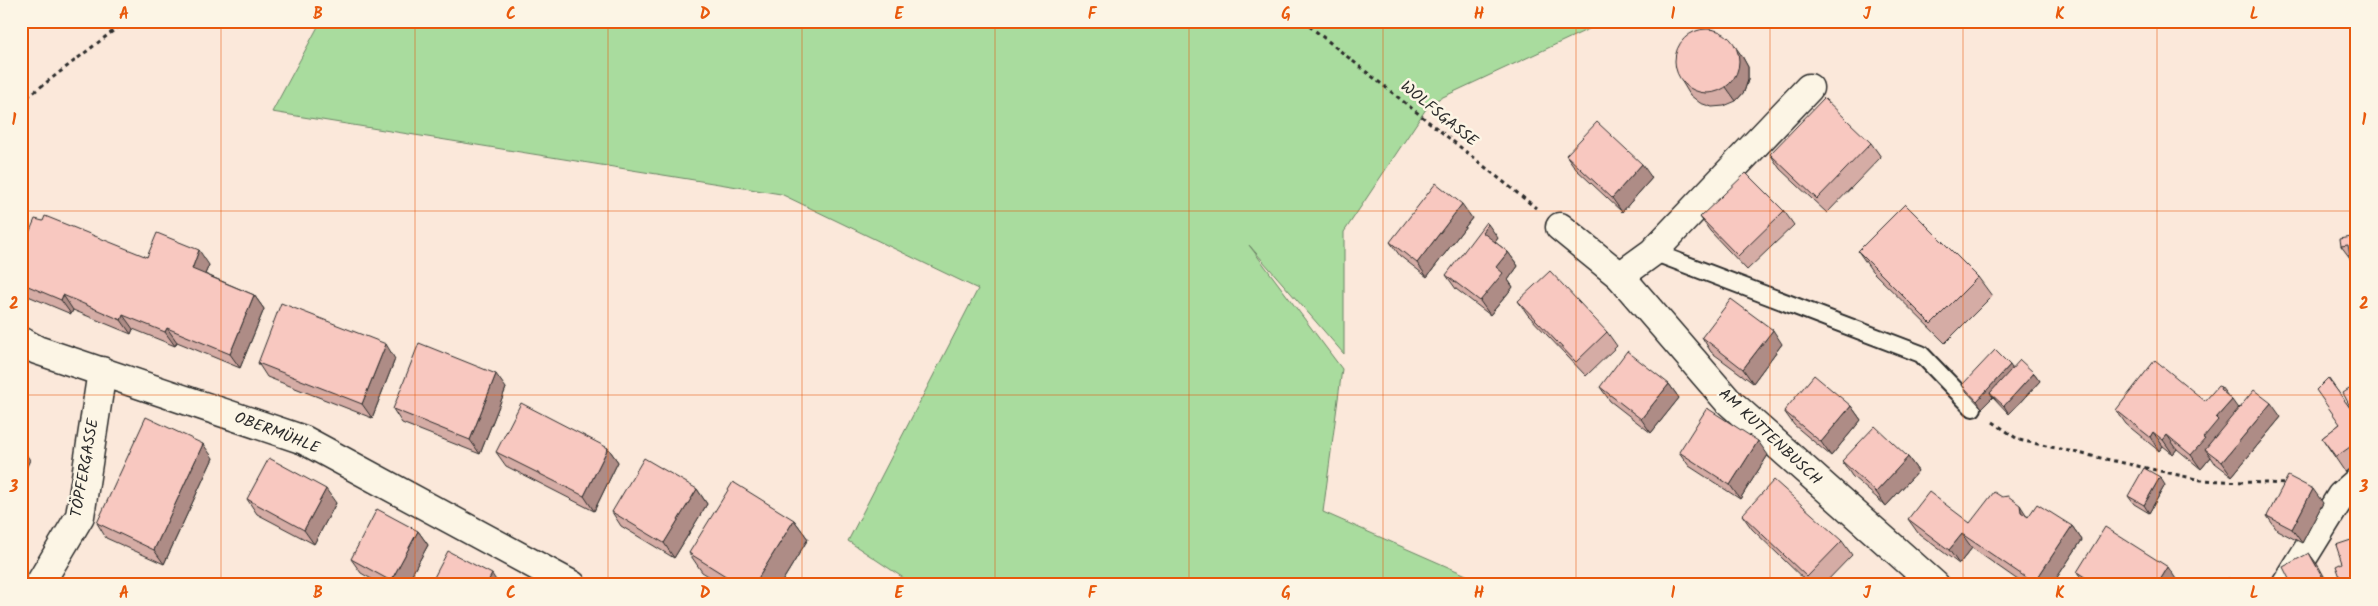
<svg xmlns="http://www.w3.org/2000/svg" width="2378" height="606" font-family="Kalam,sans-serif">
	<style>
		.green { fill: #a9dc9e; stroke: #6a8464 }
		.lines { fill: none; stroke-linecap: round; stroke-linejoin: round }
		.service-casing { stroke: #2b2b2b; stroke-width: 20 }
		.minor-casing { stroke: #2b2b2b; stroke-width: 31 }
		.path { stroke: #2b2b2b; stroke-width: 3; stroke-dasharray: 4 4; stroke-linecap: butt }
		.service { stroke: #fcf5e5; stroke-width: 16 }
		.minor { stroke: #fcf5e5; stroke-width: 28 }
		.wall { fill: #d5aca5; stroke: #2b2b2b }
		.shaded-wall { fill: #ae8c86; stroke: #2b2b2b }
		.building { fill: #f8c8c0; stroke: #2b2b2b }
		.grid { fill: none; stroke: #e8590c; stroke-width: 1; stroke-opacity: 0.55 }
		.labels { text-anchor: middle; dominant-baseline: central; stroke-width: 5; stroke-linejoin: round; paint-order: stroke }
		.street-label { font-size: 16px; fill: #2b2b2b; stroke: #fcf5e5 }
		.neatline { fill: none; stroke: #e8590c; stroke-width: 2 }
		.grid-label { font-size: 16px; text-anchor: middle; font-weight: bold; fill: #e8590c }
	</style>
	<rect width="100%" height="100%" fill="#fbe8da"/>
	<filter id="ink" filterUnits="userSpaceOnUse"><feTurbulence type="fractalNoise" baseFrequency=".02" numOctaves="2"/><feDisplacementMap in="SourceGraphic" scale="10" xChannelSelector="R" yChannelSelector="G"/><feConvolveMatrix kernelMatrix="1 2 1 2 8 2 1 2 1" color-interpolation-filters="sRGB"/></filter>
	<g filter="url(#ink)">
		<!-- green -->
		<polygon class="green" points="321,21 1585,21 1591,28 1430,103 1344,232 1344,354 1249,245 1342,369 1323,512 1489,585 914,585 848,541 978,289 781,194 272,112"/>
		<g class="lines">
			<!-- service casing -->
			<g class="service-casing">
				<polyline id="service" points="1653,252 1921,354 1973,408"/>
			</g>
			<!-- minor casing -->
			<g class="minor-casing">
				<g id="minor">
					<polyline points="1560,227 1620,276 1727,400 1935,585"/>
					<polyline points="1620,276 1653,252 1809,88"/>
					<polyline points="21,341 37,350 304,440 572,585"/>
					<polyline points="39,585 80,516 102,371"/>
					<polyline points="2286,585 2341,496 2357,482"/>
				</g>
			</g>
			<!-- path -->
			<g class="path">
				<polyline points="1303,21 1536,208"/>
				<polyline points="21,102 126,21"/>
				<polyline points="21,219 21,240"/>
				<polyline points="1993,422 2019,440 2201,480 2287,484"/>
			</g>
			<!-- service -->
			<use href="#service" class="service"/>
			<!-- minor -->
			<use href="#minor" class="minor"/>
		</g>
		<!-- wall -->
		<g class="wall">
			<polygon points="1742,56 1748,67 1748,80 1744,92 1736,101 1724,106 1712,107 1700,103 1690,95 1681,80"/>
			<polygon points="1871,143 1881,157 1827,213 1780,169 1770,154"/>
			<polygon points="1566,155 1652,178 1622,212 1576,169"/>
			<polygon points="1784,211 1794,225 1747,270 1710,231 1700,217"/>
			<polygon points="1472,218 1427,277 1400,256 1390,242"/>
			<polygon points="21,232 29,234 147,257 209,265 205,274 254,295 264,309 240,368 177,342 175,346 133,329 131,334 73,310 71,314 21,293"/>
			<polygon points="2357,236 2357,271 2351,262 2350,258 2341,246"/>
			<polygon points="1498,238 1495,242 1508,252 1518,266 1508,280 1513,287 1490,315 1456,289 1446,275"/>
			<polygon points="1858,251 1978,277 1992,296 1945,343 1872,271"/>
			<polygon points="1518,301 1607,332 1617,346 1586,376 1528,315"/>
			<polygon points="1702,337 1782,344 1753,383 1711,352"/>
			<polygon points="395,359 372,418 267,377 258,363"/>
			<polygon points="2012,369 2034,373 2040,381 2009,414 1993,397 1982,408 1967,392 1962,385"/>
			<polygon points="2328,378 2357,418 2357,463 2345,472 2322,438 2340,424"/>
			<polygon points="1669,384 1679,398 1651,433 1610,401 1600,387"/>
			<polygon points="2221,387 2238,409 2281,417 2232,476 2215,463 2211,457 2201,469 2177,449 2173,454 2163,446 2159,451 2126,424 2116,410 2205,401"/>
			<polygon points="506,388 480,454 402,423 393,409"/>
			<polygon points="1851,406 1861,420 1831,456 1794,425 1784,411"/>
			<polygon points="608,448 618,462 594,511 506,466 496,452"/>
			<polygon points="1679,452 1768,455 1740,499 1689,466"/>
			<polygon points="1908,457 1918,471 1886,506 1852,476 1842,461"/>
			<polygon points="213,458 164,564 106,538 97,523"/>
			<polygon points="2165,485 2149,513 2134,504 2128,496"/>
			<polygon points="697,489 707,504 674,558 621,526 612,512"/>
			<polygon points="247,499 336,503 314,544 257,514"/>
			<polygon points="2323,503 2302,543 2277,530 2267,516"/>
			<polygon points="1742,515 1842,541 1852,555 1823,585 1810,585 1752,529"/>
			<polygon points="2028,517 2072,526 2082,540 2052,585 2025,585 1972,548 1959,564 1918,533 1908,519 1970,523"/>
			<polygon points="794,520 808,539 780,585 723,585 702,572 689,553"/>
			<polygon points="418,531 428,545 406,585 382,585 361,573 351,559"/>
			<polygon points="2077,572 2178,582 2176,585 2086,585"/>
		</g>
		<!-- shaded-wall -->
		<g class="shaded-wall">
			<polygon points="1732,42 1742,56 1748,67 1748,80 1744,92 1736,101 1726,87"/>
			<polygon points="1642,164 1652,178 1622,212 1612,198"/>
			<polygon points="1462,204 1472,218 1427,277 1417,263"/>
			<polygon points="1488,224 1498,238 1492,246 1482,232"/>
			<polygon points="199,250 209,265 201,283 192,269"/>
			<polygon points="1508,252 1518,266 1508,280 1513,287 1490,315 1480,301 1496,267"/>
			<polygon points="63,295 73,310 71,314 61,300"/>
			<polygon points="254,295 264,309 240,368 230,354"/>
			<polygon points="123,315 133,329 131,334 121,320"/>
			<polygon points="167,328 177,342 175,346 165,332"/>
			<polygon points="1773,330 1782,344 1753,383 1743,369"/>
			<polygon points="386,344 395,359 372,418 362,404"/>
			<polygon points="2010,365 2015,373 1990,393 1993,397 1982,408 1977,401"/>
			<polygon points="2034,373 2040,381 2009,414 2004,406"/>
			<polygon points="496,374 506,388 480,454 470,440"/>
			<polygon points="1669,384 1679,398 1651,433 1641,419"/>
			<polygon points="2232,400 2242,414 2205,449 2211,457 2201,469 2191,455 2216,418"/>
			<polygon points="2271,403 2281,417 2232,476 2222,462"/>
			<polygon points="1851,406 1861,420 1831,456 1821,442"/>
			<polygon points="2153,432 2163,446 2159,451 2150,437"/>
			<polygon points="2167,435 2177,449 2173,454 2163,440"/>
			<polygon points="1758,441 1768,455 1740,499 1730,485"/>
			<polygon points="203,444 213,458 164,564 154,550"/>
			<polygon points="21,447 30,460 21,479"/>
			<polygon points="608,448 618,462 594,511 584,496"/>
			<polygon points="1908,457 1918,471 1886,506 1876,492"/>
			<polygon points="2160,477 2165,485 2149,513 2144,505"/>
			<polygon points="326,489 336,503 314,544 304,530"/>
			<polygon points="697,489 707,504 674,558 664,543"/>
			<polygon points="2313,489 2323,503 2302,543 2292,529"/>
			<polygon points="2020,505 2029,519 2021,512"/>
			<polygon points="794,520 808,539 780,585 754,585"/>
			<polygon points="2072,526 2082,540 2052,585 2035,585 2034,583"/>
			<polygon points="418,531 428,545 406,585 394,585 391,581"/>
			<polygon points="1962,534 1972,548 1959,564 1949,550"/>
			<polygon points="2309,553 2319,567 2329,585 2327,585"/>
			<polygon points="2168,567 2178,582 2176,585 2157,585"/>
			<polygon points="492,574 499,585 486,585"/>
			<polygon points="2117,579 2121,585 2114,585"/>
		</g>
		<!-- building -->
		<g class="building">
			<circle cx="1707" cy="61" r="32"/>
			<polygon points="1824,98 1871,143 1817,199 1770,154"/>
			<polygon points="1597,122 1642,164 1612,198 1566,155"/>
			<polygon points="1746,173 1784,211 1738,256 1700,217"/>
			<polygon points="1436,183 1462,204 1417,263 1390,242"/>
			<polygon points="1905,204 1978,277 1931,324 1858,251"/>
			<polygon points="45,216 147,257 157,233 199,250 192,269 254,295 230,354 167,328 165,332 123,315 121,320 63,295 61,300 21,283 21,252 35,219 43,221"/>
			<polygon points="1486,222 1488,224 1482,232 1508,252 1496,267 1503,273 1480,301 1446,275"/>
			<polygon points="21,232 22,232 29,234 21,252"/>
			<polygon points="2357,236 2357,261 2351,262 2348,245 2341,246 2340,239"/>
			<polygon points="1550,271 1607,332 1576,362 1518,301"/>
			<polygon points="1731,299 1773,330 1743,369 1702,337"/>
			<polygon points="281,303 386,344 362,404 258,363"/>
			<polygon points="419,343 496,374 470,440 393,409"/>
			<polygon points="1995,350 2010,365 1977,401 1962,385"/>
			<polygon points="1627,351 1669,384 1641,419 1600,387"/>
			<polygon points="2020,360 2034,373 2004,406 1990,393"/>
			<polygon points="2155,360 2205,401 2218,386 2221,387 2220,389 2232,400 2216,418 2218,420 2203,438 2205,439 2191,455 2167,435 2163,440 2153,432 2150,437 2116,410"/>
			<polygon points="1814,375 1851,406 1821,442 1784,411"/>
			<polygon points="2328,378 2353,412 2343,393 2357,384 2357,418 2356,417 2354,418 2357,422 2357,442 2336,457 2322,438 2340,424 2316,390"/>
			<polygon points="2254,390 2271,403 2222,462 2205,449"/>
			<polygon points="521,403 608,448 584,496 496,452"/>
			<polygon points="1707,408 1758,441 1730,485 1679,452"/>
			<polygon points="146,417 203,444 154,550 97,523"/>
			<polygon points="1875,426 1908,457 1876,492 1842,461"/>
			<polygon points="269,458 326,489 304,530 247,499"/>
			<polygon points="644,458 697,489 664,543 612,512"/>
			<polygon points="2144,468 2160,477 2144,505 2128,496"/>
			<polygon points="2288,476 2313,489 2292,529 2267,516"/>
			<polygon points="1774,480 1842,541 1807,577 1742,515"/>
			<polygon points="733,482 794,520 754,585 740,585 689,553"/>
			<polygon points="1929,492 1970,523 1994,492 2002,497 2008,496 2020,505 2021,512 2028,517 2037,504 2072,526 2034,583 1962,534 1949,550 1908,519"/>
			<polygon points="377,509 418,531 391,581 351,559"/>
			<polygon points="2105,527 2168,567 2157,585 2126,585 2117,579 2114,585 2097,585 2077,572"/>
			<polygon points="2357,538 2357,585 2343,585 2336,566 2342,563 2336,545"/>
			<polygon points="448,551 492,574 486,585 430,585"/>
			<polygon points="2309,553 2327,585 2292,585 2283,567"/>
			<polygon points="2229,578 2232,585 2216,585"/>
			<polygon points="1908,580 1915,585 1904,585"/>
		</g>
	</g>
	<!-- grid -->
	<path class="grid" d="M221,21V585M415,21V585M608,21V585M802,21V585M995,21V585M1189,21V585M1383,21V585M1576,21V585M1770,21V585M1963,21V585M2157,21V585M21,211H2357M21,395H2357"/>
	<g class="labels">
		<!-- street labels -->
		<g class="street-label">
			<text transform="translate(1439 114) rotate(39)">WOLFSGASSE</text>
			<text transform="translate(277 433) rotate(21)">OBERMÜHLE</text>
			<text transform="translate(1770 437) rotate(43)">AM KUTTENBUSCH</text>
			<text transform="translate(85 468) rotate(-80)">TÖPFERGASSE</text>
		</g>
	</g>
	<!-- margin -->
	<rect width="2378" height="606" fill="none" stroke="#fcf5e5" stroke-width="55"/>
	<rect x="28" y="28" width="2322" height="550" class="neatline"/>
	<g class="grid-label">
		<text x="124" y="19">A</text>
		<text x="318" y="19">B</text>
		<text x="511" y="19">C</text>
		<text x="705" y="19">D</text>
		<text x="899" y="19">E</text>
		<text x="1092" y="19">F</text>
		<text x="1286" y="19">G</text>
		<text x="1479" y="19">H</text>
		<text x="1673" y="19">I</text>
		<text x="1867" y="19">J</text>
		<text x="2060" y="19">K</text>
		<text x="2254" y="19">L</text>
		<text x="14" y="125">1</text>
		<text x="2364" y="125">1</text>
		<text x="14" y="309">2</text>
		<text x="2364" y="309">2</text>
		<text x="14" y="492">3</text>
		<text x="2364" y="492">3</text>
		<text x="124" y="598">A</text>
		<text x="318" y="598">B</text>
		<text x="511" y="598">C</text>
		<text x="705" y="598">D</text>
		<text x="899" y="598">E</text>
		<text x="1092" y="598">F</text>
		<text x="1286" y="598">G</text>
		<text x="1479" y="598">H</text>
		<text x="1673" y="598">I</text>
		<text x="1867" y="598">J</text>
		<text x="2060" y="598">K</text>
		<text x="2254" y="598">L</text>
	</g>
</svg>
